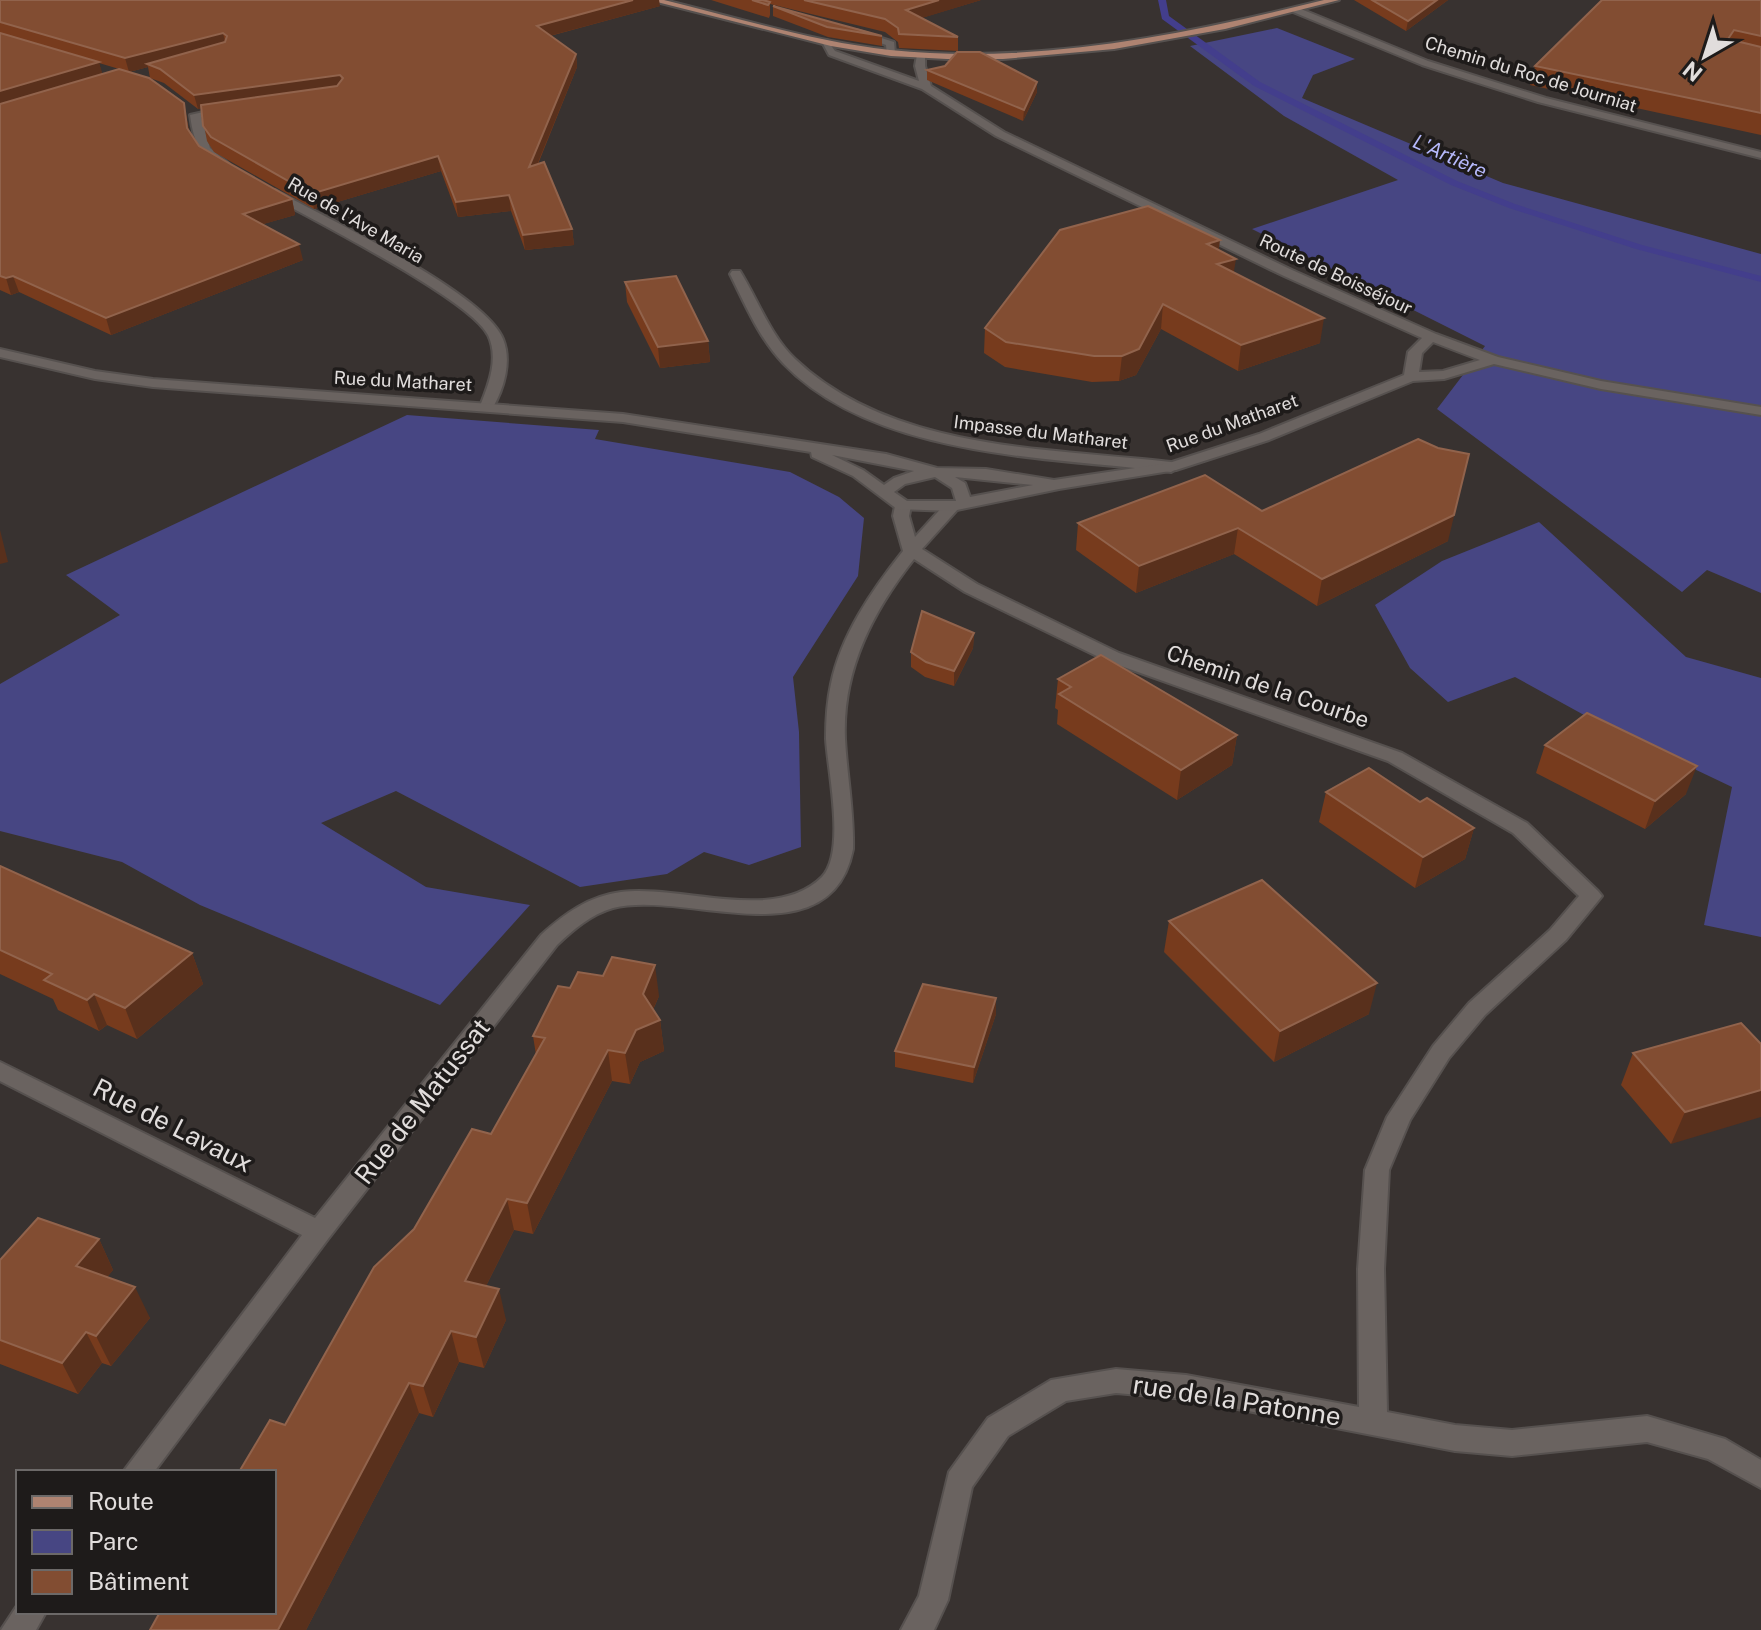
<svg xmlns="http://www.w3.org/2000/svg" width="1761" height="1630" font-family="'Public Sans',sans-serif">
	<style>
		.green { fill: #474683 }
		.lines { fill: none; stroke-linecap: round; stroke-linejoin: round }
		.stream { fill: #433e8c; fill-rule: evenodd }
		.minor-casing { stroke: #56514f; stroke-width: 4 }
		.tertiary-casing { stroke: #56514f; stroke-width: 4 }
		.primary-casing { stroke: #56514f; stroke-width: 4 }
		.minor { fill: #6a6360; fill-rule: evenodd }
		.tertiary { fill: #6a6360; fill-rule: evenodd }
		.primary { fill: #ae8371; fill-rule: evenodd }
		.wall { fill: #773b1d }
		.shaded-wall { fill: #59301c }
		.building { fill: #824d32; stroke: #91634c; stroke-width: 2 }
		.labels { text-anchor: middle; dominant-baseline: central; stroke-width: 7; stroke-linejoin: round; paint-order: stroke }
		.far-street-label { font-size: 18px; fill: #e1dddc; stroke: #1e1b1a }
		.far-water-label { font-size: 20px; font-style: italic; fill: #b6b9fb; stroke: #1e1b1a }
		.street-label { font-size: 22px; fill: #e1dddc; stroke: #1e1b1a }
		.near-street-label { font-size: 26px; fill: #e1dddc; stroke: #1e1b1a }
	</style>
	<rect width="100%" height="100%" fill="#383230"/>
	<!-- green -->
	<g class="green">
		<polygon points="1277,28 1355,59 1313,75 1302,98 1503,183 1761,254 1761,593 1707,570 1682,592 1437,409 1485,346 1252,229 1398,180 1284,116 1190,46"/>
		<polygon points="407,415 599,430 595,439 790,472 839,497 864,518 858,576 793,677 799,732 801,847 749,865 704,852 667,874 580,887 396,791 321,823 426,887 530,905 440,1005 200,905 122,862 0,831 0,684 120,615 66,575"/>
		<polygon points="1539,522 1686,657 1761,678 1761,937 1704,925 1732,787 1604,726 1515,677 1448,702 1410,668 1375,605 1442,561"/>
	</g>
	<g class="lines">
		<!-- stream -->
		<polygon class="stream" points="1158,0 1166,0 1169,16 1260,82 1457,181 1515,204 1642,245 1761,276 1761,282 1636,249 1509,208 1451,185 1254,86 1162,19"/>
		<!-- minor casing -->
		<g class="minor-casing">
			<g id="minor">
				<polygon points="1296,7 1428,61 1546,98 1761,152 1761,158 1538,102 1422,65 1293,12"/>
				<polygon points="856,30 894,42 895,53 887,55 886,45 856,34"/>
				<path d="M226,107L230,108V112L201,117L210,148L229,164L223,167C199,158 193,138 190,115Z"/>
				<path d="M267,190H275C324,217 484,292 503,339C512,361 504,389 492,409L480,406C489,384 499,358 488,335C469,298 310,219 267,194Z"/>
				<path d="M732,271H740C758,300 770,335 795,359C892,451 1047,448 1171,462L1179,467L1171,472C1049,457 874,458 783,363C759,338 745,304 730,274Z"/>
				<path d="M903,501L911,506L909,516L915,537L946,503H958V509L922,549L977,584L1119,653L1402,753L1527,823L1598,891L1602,896L1598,901L1566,940L1485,1015L1449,1058L1410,1120L1389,1170L1384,1269L1387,1412L1455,1425L1512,1430L1647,1416L1725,1439L1761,1460V1488L1708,1459L1647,1442L1512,1456L1455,1451L1186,1399L1116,1393L1066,1401L1008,1436L972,1487L948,1600L934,1630H901L919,1596L949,1472L988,1418L1051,1380L1116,1369L1186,1375L1359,1407L1358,1269L1365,1170L1387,1117L1433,1046L1469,1003L1550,930L1579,896L1513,833L1388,761L1107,661L965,592L914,559C873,611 842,670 845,739C847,776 854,812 853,849C831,962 685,889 613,908C591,914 573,930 557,945L328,1239L154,1472H123L302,1235L0,1081V1062L315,1218L541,935C564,914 589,896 621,892C681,884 775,924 822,877C846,852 828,772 826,739C826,721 827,702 831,684C841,635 872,590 903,551L893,516L895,506Z"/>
				<polygon points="18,1604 18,1612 46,1612 36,1630 1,1630"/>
			</g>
		</g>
		<!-- tertiary casing -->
		<g class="tertiary-casing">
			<path id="tertiary" d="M821,40H827L835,51L919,81L915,66L917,55L925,53V66L931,86L1004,132L1292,270L1436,334L1498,357L1601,381L1761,407V415L1601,389L1494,364L1444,379L1413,381L1269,440L1176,470L1059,489L952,511L897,509L853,476L812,457L811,452L623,422L153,387L95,379L0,357V349L95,371L153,379L623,414L886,454L937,468L986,469L1054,480L1169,463L1259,434L1404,375L1408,352L1422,338L1284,276L996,136L922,89L829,55ZM1433,342L1480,360L1443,371L1419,372L1422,353ZM832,455L914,471L894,478L884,485L863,470ZM935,477L952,488L956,501H907L894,492L905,484ZM955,477L1033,485L970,497L965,483Z"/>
		</g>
		<!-- primary casing -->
		<g class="primary-casing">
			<path id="primary" d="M649,0H664C739,18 814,42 890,50C1037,65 1183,35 1324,0H1339L1225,29L1114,49L1003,59H947L891,56L831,46Z"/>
		</g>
		<!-- minor -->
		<use href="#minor" class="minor"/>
		<!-- tertiary -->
		<use href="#tertiary" class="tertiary"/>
		<!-- primary -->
		<use href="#primary" class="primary"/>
	</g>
	<!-- wall -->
	<g class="wall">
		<polygon points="0,0 660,6 550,36 576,54 577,67 538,164 572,229 574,245 525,250 511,211 458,217 441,171 314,209 214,152 207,141 201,108 198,109 164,83 150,78 148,67 129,72 99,63 102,74 184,103 189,131 199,146 292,199 295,215 263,224 303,260 111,335 19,292 11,295 0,290"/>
		<polygon points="711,0 981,0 921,18 958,37 958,51 899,48 898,42 885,32 770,4 770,15 769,18"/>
		<polygon points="1354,0 1448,0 1406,31"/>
		<polygon points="1761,0 1761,135 1530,85 1535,66"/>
		<polygon points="773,6 882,36 882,46 828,37 773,16"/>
		<polygon points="927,70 1037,92 1023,121 927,80"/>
		<polygon points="1219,250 1234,272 1320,343 1238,371 1161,329 1136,375 1119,381 1092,382 1005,367 984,353 985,328"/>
		<polygon points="625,282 708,341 710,362 660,368 627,302"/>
		<polygon points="1262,511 1448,541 1317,606 1234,554 1136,593 1076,550 1078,523"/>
		<polygon points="974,633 973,648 954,686 925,677 911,667 911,652"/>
		<polygon points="1058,679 1237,735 1232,765 1177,800 1057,724 1058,710 1055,708"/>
		<polygon points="1545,745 1686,794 1645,829 1536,773"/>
		<polygon points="1326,792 1420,802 1474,828 1465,859 1415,888 1319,822"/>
		<polygon points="0,866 192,953 203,984 137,1039 107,1025 99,1031 58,1010 53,999 0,974"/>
		<polygon points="1169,921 1369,1014 1274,1062 1164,952"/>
		<polygon points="659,996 653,1010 660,1020 664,1051 640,1062 630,1084 612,1081 533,1234 514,1230 486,1286 506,1320 484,1368 459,1362 433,1417 419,1413 306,1630 150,1630 414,1229 491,1134 536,1055 533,1036"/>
		<polygon points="996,998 996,1014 973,1083 895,1067 895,1051"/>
		<polygon points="1761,1044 1671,1144 1621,1085 1633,1053"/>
		<polygon points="99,1239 113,1270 107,1277 150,1318 111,1366 102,1363 78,1394 0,1364 0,1260"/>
	</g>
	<!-- shaded-wall -->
	<g class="shaded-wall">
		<polygon points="633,0 659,0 660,6 538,39 537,26"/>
		<polygon points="939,0 981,0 906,23 906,10"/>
		<polygon points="1437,0 1448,0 1406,31 1408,21"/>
		<polygon points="223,33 226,46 147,64 148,67 129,72 125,58"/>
		<polygon points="576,54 577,67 530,182 529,167"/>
		<polygon points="99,62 103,76 0,107 0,91"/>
		<polygon points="340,75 343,89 198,109 194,95"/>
		<polygon points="1037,82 1037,92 1023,121 1024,110"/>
		<polygon points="438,156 441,171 314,209 311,194"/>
		<polygon points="509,195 511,211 458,217 456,202"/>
		<polygon points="292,199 295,215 246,229 243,214"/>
		<polygon points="572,229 574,245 525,250 523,235"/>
		<polygon points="1220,240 1217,264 1207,244"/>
		<polygon points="299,244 303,260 111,335 106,318"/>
		<polygon points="1236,259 1232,283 1217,264"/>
		<polygon points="13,276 19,292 11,295 6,278"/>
		<polygon points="1163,304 1161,329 1136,375 1119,381 1122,356"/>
		<polygon points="1324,318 1320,343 1238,371 1241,345"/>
		<polygon points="708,341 710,362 660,368 658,347"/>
		<polygon points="1469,454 1448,541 1317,606 1322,579"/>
		<polygon points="1238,528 1234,554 1136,593 1139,566"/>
		<polygon points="0,530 8,562 0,564"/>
		<polygon points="974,633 973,648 954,686 954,671"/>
		<polygon points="1237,735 1232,765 1177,800 1181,770"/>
		<polygon points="1697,766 1686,794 1645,829 1655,801"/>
		<polygon points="1474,828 1465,859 1415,888 1423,857"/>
		<polygon points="192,953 203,984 137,1039 125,1008"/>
		<polygon points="655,965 659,996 646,1025 643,994"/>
		<polygon points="1377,983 1369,1014 1274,1062 1280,1031"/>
		<polygon points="94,994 107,1025 99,1031 87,1000"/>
		<polygon points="996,998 996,1014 973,1083 974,1067"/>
		<polygon points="660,1020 664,1051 640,1062 630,1084 625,1053 636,1030"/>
		<polygon points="608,1050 612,1081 533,1234 527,1203"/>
		<polygon points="1761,1090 1761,1117 1671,1144 1685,1112"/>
		<polygon points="507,1199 514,1230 473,1312 465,1281"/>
		<polygon points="99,1239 113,1270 91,1297 76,1266"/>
		<polygon points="135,1287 150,1318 111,1366 96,1336"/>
		<polygon points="499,1289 506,1320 484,1368 476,1337"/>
		<polygon points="451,1331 459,1362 433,1417 423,1386"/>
		<polygon points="86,1332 102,1363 78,1394 62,1363"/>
		<polygon points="409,1383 419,1413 306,1630 278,1630"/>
	</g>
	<!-- building -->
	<g class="building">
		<polygon points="0,0 633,0 537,26 576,54 529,167 544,162 572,229 523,235 509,195 456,202 438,156 311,194 211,137 203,126 201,105 337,86 343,78 340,75 194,95 160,69 147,64 225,42 227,36 223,33 125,58 0,22"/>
		<polygon points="752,0 763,0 770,2 768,5"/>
		<polygon points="804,0 939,0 906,10 958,37 899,34 898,28 885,19"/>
		<polygon points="1372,0 1437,0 1408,21"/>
		<polygon points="1602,0 1761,0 1761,36 1734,30 1728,39 1761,47 1761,113 1535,66"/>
		<polygon points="773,6 882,36 827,27"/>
		<polygon points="0,33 99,62 0,91"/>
		<polygon points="957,52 980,52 1037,82 1024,110 927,70 945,66"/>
		<polygon points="119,69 149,78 184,103 187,128 199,146 292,199 243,214 299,244 106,318 13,276 6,278 0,276 0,104"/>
		<polygon points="1148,206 1220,240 1207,244 1236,259 1217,264 1324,318 1241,345 1163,304 1139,349 1122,356 1094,356 1006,342 985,328 1060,230"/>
		<polygon points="676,276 708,341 658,347 625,282"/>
		<polygon points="1418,439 1438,448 1469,454 1454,515 1322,579 1238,528 1139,566 1078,523 1205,475 1262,511"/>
		<polygon points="922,611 974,633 954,671 926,662 911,652"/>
		<polygon points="1101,655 1237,735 1181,770 1059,694 1071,687 1058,679"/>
		<polygon points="1587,713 1697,766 1655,801 1545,745"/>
		<polygon points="1369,768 1420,802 1427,798 1474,828 1423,857 1326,792"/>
		<polygon points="0,866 192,953 125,1008 94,994 87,1000 44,980 52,974 0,950"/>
		<polygon points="1262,880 1377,983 1280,1031 1169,921"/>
		<polygon points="612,957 655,965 643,994 660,1020 636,1030 625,1053 608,1050 527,1203 507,1199 465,1281 499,1289 476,1337 451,1331 423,1386 409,1383 278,1630 150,1630 160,1612 274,1612 274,1472 239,1472 270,1420 285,1425 374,1267 414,1229 472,1129 491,1134 545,1038 533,1036 558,986 570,988 578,972 603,976"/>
		<polygon points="923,984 996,998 974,1067 895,1051"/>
		<polygon points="1741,1023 1761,1044 1761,1090 1685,1112 1633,1053"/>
		<polygon points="38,1218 99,1239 76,1266 135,1287 96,1336 86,1332 62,1363 0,1340 0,1260"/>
	</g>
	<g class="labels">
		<!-- far-street labels -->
		<g class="far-street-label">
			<text transform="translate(1531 74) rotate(17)">Chemin du Roc de Journiat</text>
			<text transform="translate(356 220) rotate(30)">Rue de l'Ave Maria</text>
			<text transform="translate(1336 274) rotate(25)">Route de Boisséjour</text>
			<text transform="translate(403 381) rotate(3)">Rue du Matharet</text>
			<text transform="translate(1232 423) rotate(-20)">Rue du Matharet</text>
			<text transform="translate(1041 432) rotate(7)">Impasse du Matharet</text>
		</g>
		<!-- far-water labels -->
		<g class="far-water-label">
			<text transform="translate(1450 156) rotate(24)">L'Artière</text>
		</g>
		<!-- street labels -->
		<g class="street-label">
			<text transform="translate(1268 686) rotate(19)">Chemin de la Courbe</text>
		</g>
		<!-- near-street labels -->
		<g class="near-street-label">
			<text transform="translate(422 1101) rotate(-52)">Rue de Matussat</text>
			<text transform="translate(173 1125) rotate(27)">Rue de Lavaux</text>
			<text transform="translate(1237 1400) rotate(9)">rue de la Patonne</text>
		</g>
	</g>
	<!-- legend -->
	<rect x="16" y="1470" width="260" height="144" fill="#1e1b1a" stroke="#6c6968" stroke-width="2"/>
	<rect x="32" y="1496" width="40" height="12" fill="#ae8371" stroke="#6c6968" stroke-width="2"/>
	<text x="88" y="1510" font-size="24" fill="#e1dddc">Route</text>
	<rect x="32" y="1530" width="40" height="24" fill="#474683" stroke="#6c6968" stroke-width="2"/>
	<text x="88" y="1550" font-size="24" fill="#e1dddc">Parc</text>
	<rect x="32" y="1570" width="40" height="24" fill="#824d32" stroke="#6c6968" stroke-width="2"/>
	<text x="88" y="1590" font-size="24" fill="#e1dddc">Bâtiment</text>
	<!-- north arrow -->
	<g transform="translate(1705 56) rotate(219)" stroke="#1e1b1a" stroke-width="6" paint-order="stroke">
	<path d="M0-6L14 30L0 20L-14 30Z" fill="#e1dddc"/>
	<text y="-12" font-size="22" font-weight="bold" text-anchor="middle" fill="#e1dddc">N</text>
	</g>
</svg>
